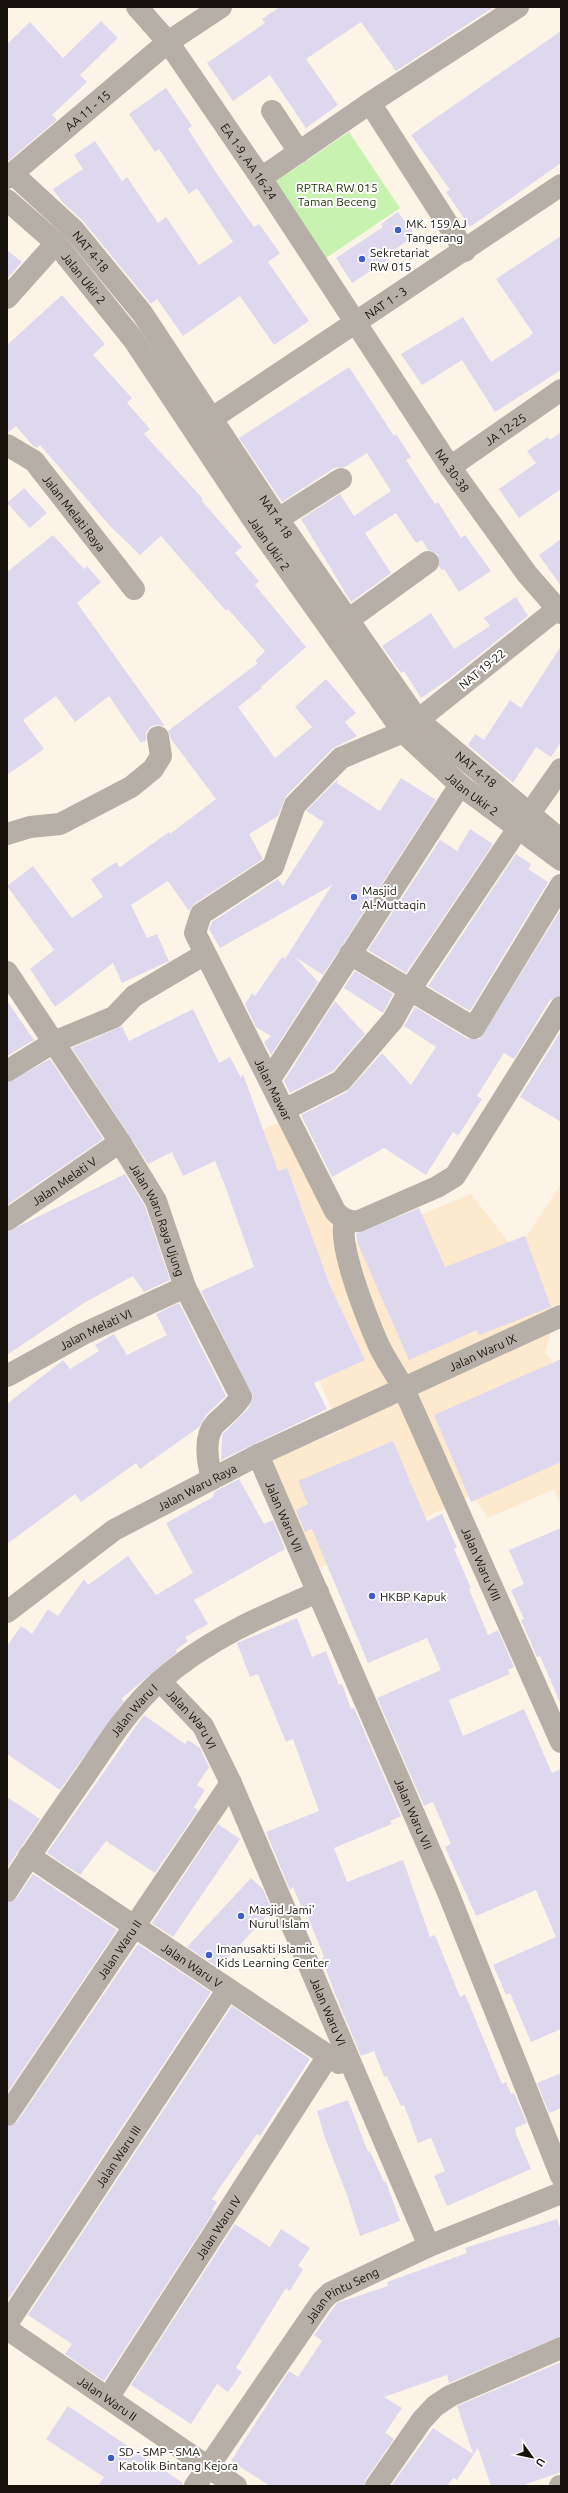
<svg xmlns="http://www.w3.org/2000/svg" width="568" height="2493" font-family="Ubuntu,sans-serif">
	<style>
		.built { fill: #fce9ce }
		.green { fill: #c8f2af }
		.building { fill: #ded8ef }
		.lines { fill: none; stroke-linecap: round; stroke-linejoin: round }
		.minor { stroke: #b6afa7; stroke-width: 22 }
		.poi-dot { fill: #405dd0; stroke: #fff; stroke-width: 1.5 }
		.labels { text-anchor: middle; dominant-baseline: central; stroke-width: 4; stroke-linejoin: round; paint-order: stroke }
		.street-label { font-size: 12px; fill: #16110a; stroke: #fff }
		.park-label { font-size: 12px; fill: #173101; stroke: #fff }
		.poi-label { font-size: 12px; fill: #16110a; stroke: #fff; text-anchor: start }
	</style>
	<rect width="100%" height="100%" fill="#fdf4e8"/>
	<!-- built -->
	<polygon class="built" points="281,1121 349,1245 471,1194 516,1252 561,1184 561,1298 545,1353 561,1370 561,1505 554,1489 488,1518 472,1495 318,1569 268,1460 342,1431 215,1154"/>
	<!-- green -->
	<polygon class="green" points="349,132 400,208 326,258 275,182"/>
	<!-- building -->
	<g class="building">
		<polygon points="280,7 494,7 396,71 361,22 306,59 338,105 306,128 270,75 233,101 207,63 265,23 262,19"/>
		<polygon points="101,21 118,38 80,75 87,82 52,115 57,120 7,162 7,44 30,22 63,58"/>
		<polygon points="561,31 561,163 470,227 446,192 450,190 411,135"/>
		<polygon points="166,88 192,126 188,129 217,174 254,227 259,224 280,253 268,262 309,321 274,345 240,296 183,336 157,299 151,304 83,221 62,202 53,189 83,169 74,155 95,141 122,181 127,177 158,223 166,217 199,265 233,242 197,188 189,194 159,149 155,152 129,114"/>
		<polygon points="398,212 415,235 385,257 387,260 352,283 336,258 383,227 381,224"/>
		<polygon points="561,236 561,370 495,412 462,360 422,385 401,354 463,317 491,362 529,337 533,333 496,279"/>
		<polygon points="7,250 22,262 7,279"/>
		<polygon points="62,295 105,344 93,355 132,398 127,403 150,429 144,434 203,499 201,500 242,547 235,553 259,581 255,585 306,647 261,687 262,688 238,707 275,758 312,727 295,707 326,679 356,713 345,722 357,736 332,749 286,796 278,816 249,834 263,859 194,904 189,911 168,881 131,905 147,938 157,934 169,961 122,983 113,963 55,1007 30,969 54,950 7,886 33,866 72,918 103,897 91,879 116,862 120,867 169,832 170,834 216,799 171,739 168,731 258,663 255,661 265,651 228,609 226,611 161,536 140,555 110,526 40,445 37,448 33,446 16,426 7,433 7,345"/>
		<polygon points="349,367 394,436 396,434 411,457 406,460 435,504 438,502 461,538 465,535 491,571 459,592 444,569 442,570 439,567 438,554 428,550 422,540 416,543 396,513 365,533 391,573 351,602 301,519 340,494 354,516 391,491 367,453 345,467 334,468 282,502 239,438"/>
		<polygon points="561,432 561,489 519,518 499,489 536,463 527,451 548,437 550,440"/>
		<polygon points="24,488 47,513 30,528 7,503"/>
		<polygon points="53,535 84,569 87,566 101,582 77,603 165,726 156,725 150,727 146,733 146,740 141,743 109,696 75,722 56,696 23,720 44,749 7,775 7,572"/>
		<polygon points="561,539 561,586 539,555"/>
		<polygon points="516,597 528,616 449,679 421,698 404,671 401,673 382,646 431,613 454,649 490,626 484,618"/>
		<polygon points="561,646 561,742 551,757 536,747 513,783 468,745 475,734 484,740 510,700 521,708"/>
		<polygon points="401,778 436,800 323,975 295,957 318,982 271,1055 264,1042 271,1036 256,1027 245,1004 252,993 255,996 282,957 285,959 332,885 220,948 209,929 212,922 278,879 283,886 324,822 306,811 338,779 337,783 380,811"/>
		<polygon points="470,829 493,844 406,973 368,950 440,840 457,851"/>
		<polygon points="516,854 531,864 528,869 548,882 470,1011 428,986"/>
		<polygon points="561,909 561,995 550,1000 514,1059 504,1053 477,1096 482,1099 458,1136 453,1132 426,1175 384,1148 332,1177 301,1115 347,1092 382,1053 411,1085 436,1047 404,1026 415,1007 468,1039 480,1039"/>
		<polygon points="355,971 393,994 383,1013 344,988"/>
		<polygon points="7,1001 34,1040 7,1056"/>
		<polygon points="335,1001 365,1034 333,1071 290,1093 284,1081"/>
		<polygon points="193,1009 219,1063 230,1057 241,1078 243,1074 278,1171 287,1168 330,1286 365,1360 314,1383 327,1409 221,1460 222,1435 248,1409 253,1397 201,1291 254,1267 224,1183 215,1161 183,1176 172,1152 148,1164 72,1048 122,1026 129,1041"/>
		<polygon points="561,1031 561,1122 520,1097"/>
		<polygon points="50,1059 103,1139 7,1205 7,1083"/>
		<polygon points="125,1174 145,1206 170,1280 144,1292 133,1276 84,1303 7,1355 7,1232"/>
		<polygon points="419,1208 445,1267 525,1236 551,1307 479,1335 477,1330 409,1360 358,1244 356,1234"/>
		<polygon points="179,1303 226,1396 206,1415 199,1427 140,1469 136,1463 81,1502 75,1494 7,1544 7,1404 63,1360 70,1369 99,1351 95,1345 114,1334 127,1355 167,1335 156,1314"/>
		<polygon points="561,1359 561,1462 471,1502 434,1415"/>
		<polygon points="393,1441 427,1521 442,1514 457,1548 454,1549 471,1588 469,1589 488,1635 498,1630 514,1667 508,1670 510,1674 449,1700 463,1736 524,1709 552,1773 561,1769 561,2029 531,2042 510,1993 506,1995 493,1965 556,1937 536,1890 476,1916 445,1847 451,1844 433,1802 424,1806 377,1698 441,1670 427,1638 368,1663 312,1529 305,1532 296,1510 308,1504 298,1481"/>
		<polygon points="239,1479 264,1524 273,1520 285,1549 194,1600 208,1624 185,1637 188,1641 176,1650 177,1652 121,1699 124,1701 60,1790 7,1754 7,1646 21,1626 32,1634 48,1609 58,1616 84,1579 88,1585 128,1556 156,1595 193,1573 166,1523 213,1497 214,1492"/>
		<polygon points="561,1528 561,1705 540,1656 537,1657 521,1620 524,1619 511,1590 524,1584 509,1550"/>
		<polygon points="297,1618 312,1657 326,1651 339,1685 342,1684 351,1709 354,1708 401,1816 390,1821 392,1824 334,1848 347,1882 403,1860 430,1937 435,1935 460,1997 465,1994 502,2084 506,2082 511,2094 514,2093 527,2123 515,2128 516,2134 531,2169 447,2206 434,2176 445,2171 431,2138 418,2143 404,2105 401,2106 387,2076 384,2077 374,2051 361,2056 335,1994 322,1958 324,1957 306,1912 304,1913 293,1887 290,1890 266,1832 319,1811 293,1739 286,1742 258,1674 250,1677 237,1643"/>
		<polygon points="144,1715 185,1744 188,1740 200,1748 209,1767 197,1785 205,1790 194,1807 198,1810 155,1873 106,1841 80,1875 47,1853"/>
		<polygon points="7,1797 40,1819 7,1868"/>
		<polygon points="218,1824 240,1839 173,1937 152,1923"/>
		<polygon points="33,1874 117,1930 7,2093 7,1903 17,1898"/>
		<polygon points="251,1878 263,1889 272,1910 219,1968 187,1947"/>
		<polygon points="138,1944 211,1992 7,2301 7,2127 17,2122"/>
		<polygon points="232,2006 310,2059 260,2136 257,2134 212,2199 217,2202 212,2210 214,2211 104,2381 65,2354 72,2344 28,2315"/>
		<polygon points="561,2073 561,2108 549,2113 537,2083"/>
		<polygon points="348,2100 368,2152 370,2151 384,2182 386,2182 400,2221 360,2236 347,2195 325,2138 317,2111"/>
		<polygon points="557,2219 561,2230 561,2336 449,2383 447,2375 384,2397 402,2408 385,2433 394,2439 366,2479 364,2486 270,2486 231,2461 289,2371 298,2377 322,2341 314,2335 337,2303 388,2286 387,2282 467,2253 465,2248"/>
		<polygon points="235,2224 270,2247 281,2229 310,2248 298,2266 303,2269 290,2291 286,2288 236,2368 242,2372 228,2392 217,2384 191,2424 131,2385"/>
		<polygon points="561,2362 561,2472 521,2486 491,2486 478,2448 457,2480 453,2478 447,2486 391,2486 433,2428 473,2454 457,2406"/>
		<polygon points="68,2406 183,2483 183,2486 98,2486 104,2477 46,2439"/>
	</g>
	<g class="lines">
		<!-- minor -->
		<g class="minor">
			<path id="s1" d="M137,7L168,42L261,178L450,467L527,574L561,613"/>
			<polyline points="370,103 465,251"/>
			<polyline points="272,111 299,152"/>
			<path id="s2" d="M13,174L73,229L142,313L278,519L418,720L561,840"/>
			<path id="s3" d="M7,178L168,42L221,7"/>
			<polyline points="261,178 370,103 518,7"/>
			<path id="s4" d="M7,200L56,243L133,339L260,530L403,732L460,785L561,860"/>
			<polyline points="7,298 56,243"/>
			<path id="s5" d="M211,419L561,185"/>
			<path id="s6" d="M7,445L34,461L134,589"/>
			<path id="s7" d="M450,467L561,390"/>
			<polyline points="278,519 341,479"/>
			<path id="s8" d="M561,606L403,732L341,758L295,805L273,867L201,914L195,933L335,1211C342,1219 348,1222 359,1221L437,1187L455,1176L561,1007"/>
			<polyline points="348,620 428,562"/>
			<polyline points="530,813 561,769"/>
			<polyline points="7,834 30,827 60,824 131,787 153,769 161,756 158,737"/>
			<polyline points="350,954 474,1028 561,885"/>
			<path id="s9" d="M7,972L120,1142L156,1201L185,1287L241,1397C234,1408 224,1415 215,1424C203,1437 208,1464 212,1479"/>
			<polyline points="7,1071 54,1042 114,1017 134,996 205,954"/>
			<polyline points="270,1079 460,785"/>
			<polyline points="286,1109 341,1081 393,1020 411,988 517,830"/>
			<path id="s10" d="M7,1220L120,1142"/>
			<path id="s11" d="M345,1220C337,1245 367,1318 378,1344C385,1359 395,1373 403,1387L561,1742"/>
			<path id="s12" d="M7,1376L83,1334L185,1287"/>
			<path id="s13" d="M258,1455L447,1890L561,2176"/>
			<path id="s14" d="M7,1612L114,1530L258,1455L561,1316"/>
			<path id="s15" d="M160,1681L203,1726L231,1783L429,2246"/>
			<path id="s16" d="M29,1856L339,2063"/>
			<path id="s17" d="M7,1891C33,1850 61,1810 89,1770C110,1739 131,1706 160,1681C206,1640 262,1616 318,1592"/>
			<path id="s18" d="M7,2115L231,1783"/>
			<path id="s19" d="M7,2324L228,1989"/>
			<path id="s20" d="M7,2329L236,2486"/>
			<path id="s21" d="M108,2398L328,2056"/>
			<path id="s22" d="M195,2486L322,2301L330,2293L429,2246L561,2193"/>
			<polyline points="376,2486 422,2420 435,2406 450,2396 561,2348"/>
			<polyline points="560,2486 561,2486"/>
		</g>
	</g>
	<!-- markers -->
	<g class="poi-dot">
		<circle cx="398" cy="230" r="4"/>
		<circle cx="362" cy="259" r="4"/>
		<circle cx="354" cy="897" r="4"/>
		<circle cx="372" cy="1596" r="4"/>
		<circle cx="241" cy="1916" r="4"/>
		<circle cx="209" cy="1955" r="4"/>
		<circle cx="111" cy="2458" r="4"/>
	</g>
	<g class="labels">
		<!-- street labels -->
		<g class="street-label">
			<text stroke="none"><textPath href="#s3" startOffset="105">AA 11 - 15</textPath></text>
			<text stroke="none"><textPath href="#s1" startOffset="191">EA 1-9, AA 16-24</textPath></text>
			<text stroke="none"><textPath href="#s2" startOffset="110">NAT 4-18</textPath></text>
			<text stroke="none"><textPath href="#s4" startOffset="110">Jalan Ukir 2</textPath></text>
			<text stroke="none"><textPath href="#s5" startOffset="210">NAT 1 - 3</textPath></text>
			<text stroke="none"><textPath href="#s7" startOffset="67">JA 12-25</textPath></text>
			<text stroke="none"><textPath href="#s1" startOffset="561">NA 30-38</textPath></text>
			<text stroke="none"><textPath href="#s6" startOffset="97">Jalan Melati Raya</textPath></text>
			<text stroke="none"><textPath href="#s2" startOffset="434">NAT 4-18</textPath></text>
			<text stroke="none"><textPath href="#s4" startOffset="434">Jalan Ukir 2</textPath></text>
			<text transform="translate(482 669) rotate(-39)">NAT 19-22</text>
			<text stroke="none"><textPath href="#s2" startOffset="758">NAT 4-18</textPath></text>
			<text stroke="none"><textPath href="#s4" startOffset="758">Jalan Ukir 2</textPath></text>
			<text stroke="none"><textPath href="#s8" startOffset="682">Jalan Mawar</textPath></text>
			<text stroke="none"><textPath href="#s10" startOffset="69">Jalan Melati V</textPath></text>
			<text stroke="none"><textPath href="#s9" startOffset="291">Jalan Waru Raya Ujung</textPath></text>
			<text stroke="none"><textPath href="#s12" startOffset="100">Jalan Melati VI</textPath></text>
			<text stroke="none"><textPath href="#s14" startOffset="544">Jalan Waru IX</textPath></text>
			<text stroke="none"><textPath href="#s14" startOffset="228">Jalan Waru Raya</textPath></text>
			<text stroke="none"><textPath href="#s13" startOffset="67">Jalan Waru VII</textPath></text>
			<text stroke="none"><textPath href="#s11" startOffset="373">Jalan Waru VIII</textPath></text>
			<text stroke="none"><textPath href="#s17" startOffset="221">Jalan Waru I</textPath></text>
			<text stroke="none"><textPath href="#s15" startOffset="50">Jalan Waru VI</textPath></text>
			<text stroke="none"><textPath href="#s13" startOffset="391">Jalan Waru VII</textPath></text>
			<text stroke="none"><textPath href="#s18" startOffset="200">Jalan Waru II</textPath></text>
			<text stroke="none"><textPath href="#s16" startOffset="196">Jalan Waru V</textPath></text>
			<text stroke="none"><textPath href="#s15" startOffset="374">Jalan Waru VI</textPath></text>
			<text stroke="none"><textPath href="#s19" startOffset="201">Jalan Waru III</textPath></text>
			<text stroke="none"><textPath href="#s21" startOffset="203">Jalan Waru IV</textPath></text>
			<text stroke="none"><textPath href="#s22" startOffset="244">Jalan Pintu Seng</textPath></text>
			<text stroke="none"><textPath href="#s20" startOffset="122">Jalan Waru II</textPath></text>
		</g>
		<!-- park labels -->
		<g class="park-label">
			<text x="337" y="187">RPTRA RW 015<tspan x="337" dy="14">Taman Beceng</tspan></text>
		</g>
		<!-- poi labels -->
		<g class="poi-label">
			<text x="406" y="223">MK. 159 AJ<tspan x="406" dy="14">Tangerang</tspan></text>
			<text x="370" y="252">Sekretariat<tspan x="370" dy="14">RW 015</tspan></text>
			<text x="362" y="890">Masjid<tspan x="362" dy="14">Al-Muttaqin</tspan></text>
			<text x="380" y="1596">HKBP Kapuk</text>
			<text x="249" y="1909">Masjid Jami'<tspan x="249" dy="14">Nurul Islam</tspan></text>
			<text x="217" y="1948">Imanusakti Islamic<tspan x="217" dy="14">Kids Learning Center</tspan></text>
			<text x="119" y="2451">SD - SMP - SMA<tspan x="119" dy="14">Katolik Bintang Kejora</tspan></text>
		</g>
	</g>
	<!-- border -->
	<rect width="568" height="2493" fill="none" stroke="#16110a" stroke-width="16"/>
	<!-- north arrow -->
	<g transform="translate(532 2457) rotate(123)" stroke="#ffffff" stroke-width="3" paint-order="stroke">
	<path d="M0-3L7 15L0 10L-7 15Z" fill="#16110a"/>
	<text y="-6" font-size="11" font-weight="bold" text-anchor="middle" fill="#16110a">U</text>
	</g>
</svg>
